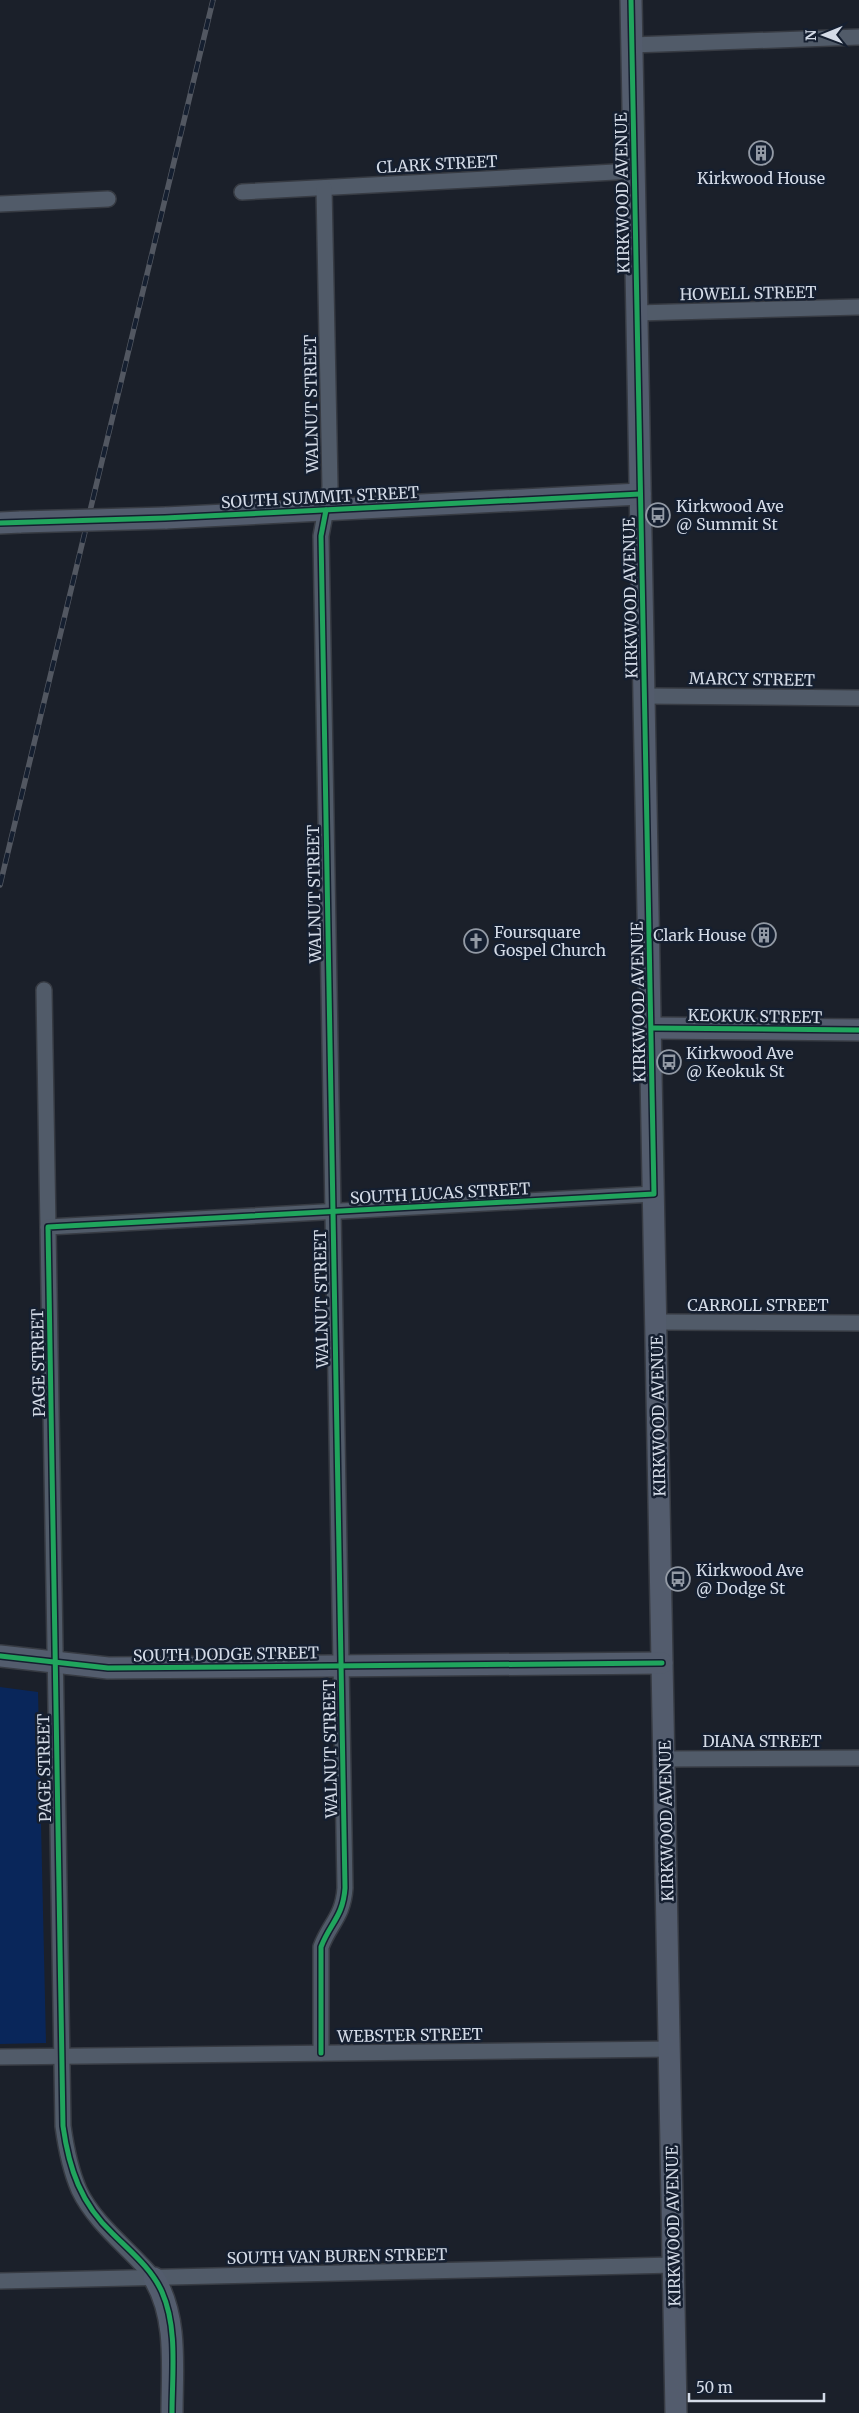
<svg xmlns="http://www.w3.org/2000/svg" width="859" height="2413" font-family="Merriweather,serif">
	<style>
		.green { fill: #09265a }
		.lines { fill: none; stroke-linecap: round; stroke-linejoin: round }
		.street-casing { stroke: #373b43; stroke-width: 18 }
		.secondary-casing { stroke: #373b43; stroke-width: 24 }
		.street { stroke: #515b69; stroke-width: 15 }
		.secondary { stroke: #535c6d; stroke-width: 21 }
		.rail-casing { stroke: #525761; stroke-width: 5.5 }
		.rail { stroke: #151f30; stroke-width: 4; stroke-dasharray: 11; stroke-linecap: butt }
		.secondary-bridge-casing { stroke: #373b43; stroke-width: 24; stroke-linecap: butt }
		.secondary-bridge { stroke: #535c6d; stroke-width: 21 }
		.cycleway-casing { stroke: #151f30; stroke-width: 8 }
		.cycleway { stroke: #20a55d; stroke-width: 5 }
		.labels { text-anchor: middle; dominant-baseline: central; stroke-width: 5; stroke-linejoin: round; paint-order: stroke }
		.street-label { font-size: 16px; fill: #d4dbe7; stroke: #151f30 }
		.poi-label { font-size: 16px; fill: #d4dbe7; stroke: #151f30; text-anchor: start }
	</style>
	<rect width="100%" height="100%" fill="#1b202a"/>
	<!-- green -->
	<polygon class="green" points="0,1687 38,1692 46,2043 0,2044"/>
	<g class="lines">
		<!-- street casing -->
		<g class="street-casing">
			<g id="street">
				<polyline points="632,45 859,37"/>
				<polyline points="242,192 634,171"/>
				<polyline points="0,204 108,199"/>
				<polyline points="637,313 859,307"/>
				<polyline points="645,696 859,698"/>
				<path d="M44,990L63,2126C66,2148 70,2169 79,2190C95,2224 130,2249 154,2278"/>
				<polyline points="48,1227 654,1194"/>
				<polyline points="656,1322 859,1323"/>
				<polyline points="665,1759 859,1758"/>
				<path d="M321,2053V1947C330,1923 343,1917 345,1888L321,536L330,487L324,188"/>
				<polyline points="0,2057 670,2049"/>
				<polyline points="0,2281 674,2265"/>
			</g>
		</g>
		<!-- secondary casing -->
		<g class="secondary-casing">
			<g id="secondary">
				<polyline points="631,0 676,2413"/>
				<polyline points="165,518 640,494"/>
				<polyline points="0,523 21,522"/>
				<polyline points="652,1028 859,1030"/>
				<polyline points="0,1656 108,1668 662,1663"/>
				<path d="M154,2278C178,2318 172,2368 172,2413"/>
			</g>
		</g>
		<!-- street -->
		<use href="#street" class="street"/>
		<!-- secondary -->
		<use href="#secondary" class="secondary"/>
		<!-- rail casing -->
		<g class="rail-casing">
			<polyline id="rail" points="0,885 213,0"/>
		</g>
		<!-- rail -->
		<use href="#rail" class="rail"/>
		<!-- secondary-bridge casing -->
		<g class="secondary-bridge-casing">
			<polyline id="secondary-bridge" points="21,522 165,518"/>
		</g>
		<!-- secondary-bridge -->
		<use href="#secondary-bridge" class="secondary-bridge"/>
		<!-- cycleway casing -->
		<g class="cycleway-casing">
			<g id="cycleway">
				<polyline points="0,523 165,518 640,494"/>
				<polyline points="652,1028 859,1030"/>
				<polyline points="0,1656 108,1668 662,1663"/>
				<path d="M321,2053V1947C330,1923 343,1917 345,1888L321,536L326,510"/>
				<path d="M172,2413C172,2375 178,2328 162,2292C152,2269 130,2251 113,2234C81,2204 69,2169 63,2126L48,1227L654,1194L631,0"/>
			</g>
		</g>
		<!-- cycleway -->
		<use href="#cycleway" class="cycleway"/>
	</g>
	<!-- icons -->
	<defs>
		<g id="building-ring" transform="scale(1.25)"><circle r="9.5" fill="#151f30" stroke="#939aa5" stroke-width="1.5"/><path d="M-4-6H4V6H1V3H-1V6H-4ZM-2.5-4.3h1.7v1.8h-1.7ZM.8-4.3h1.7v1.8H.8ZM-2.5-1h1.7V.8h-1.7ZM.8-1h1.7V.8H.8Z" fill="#939aa5"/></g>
		<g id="bus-ring" transform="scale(1.25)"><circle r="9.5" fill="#151f30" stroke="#939aa5" stroke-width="1.5"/><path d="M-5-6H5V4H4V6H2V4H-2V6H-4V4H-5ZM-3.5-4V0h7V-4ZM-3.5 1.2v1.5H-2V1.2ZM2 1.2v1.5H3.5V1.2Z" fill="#939aa5"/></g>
		<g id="church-ring" transform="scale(1.25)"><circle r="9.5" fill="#151f30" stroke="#939aa5" stroke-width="1.5"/><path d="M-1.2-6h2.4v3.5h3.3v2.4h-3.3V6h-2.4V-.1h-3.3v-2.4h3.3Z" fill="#939aa5"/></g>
	</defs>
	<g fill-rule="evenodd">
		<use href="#building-ring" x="761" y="153"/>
		<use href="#bus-ring" x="658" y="515"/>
		<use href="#building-ring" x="764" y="935"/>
		<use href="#church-ring" x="476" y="941"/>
		<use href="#bus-ring" x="669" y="1062"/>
		<use href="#bus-ring" x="678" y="1579"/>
	</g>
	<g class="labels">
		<!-- street labels -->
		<g class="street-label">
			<text transform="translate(437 164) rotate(-3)">CLARK STREET</text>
			<text transform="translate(622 193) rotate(-91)">KIRKWOOD AVENUE</text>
			<text transform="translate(748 293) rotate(-1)">HOWELL STREET</text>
			<text transform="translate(311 404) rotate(-91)">WALNUT STREET</text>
			<text transform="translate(320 497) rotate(-3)">SOUTH SUMMIT STREET</text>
			<text transform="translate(630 598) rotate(-91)">KIRKWOOD AVENUE</text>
			<text transform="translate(752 679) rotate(1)">MARCY STREET</text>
			<text transform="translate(314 894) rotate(-91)">WALNUT STREET</text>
			<text transform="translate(638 1002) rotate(-91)">KIRKWOOD AVENUE</text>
			<text transform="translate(755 1016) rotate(1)">KEOKUK STREET</text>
			<text transform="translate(440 1193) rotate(-3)">SOUTH LUCAS STREET</text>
			<text transform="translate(321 1299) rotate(-91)">WALNUT STREET</text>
			<text x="758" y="1305">CARROLL STREET</text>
			<text transform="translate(38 1363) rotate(-91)">PAGE STREET</text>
			<text transform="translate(658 1416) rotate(-91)">KIRKWOOD AVENUE</text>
			<text transform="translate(226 1654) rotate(-1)">SOUTH DODGE STREET</text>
			<text x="762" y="1741">DIANA STREET</text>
			<text transform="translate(330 1749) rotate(-91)">WALNUT STREET</text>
			<text transform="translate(44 1768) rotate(-91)">PAGE STREET</text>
			<text transform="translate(666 1821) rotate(-91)">KIRKWOOD AVENUE</text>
			<text transform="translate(410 2035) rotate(-1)">WEBSTER STREET</text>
			<text transform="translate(673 2226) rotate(-91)">KIRKWOOD AVENUE</text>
			<text transform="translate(337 2256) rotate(-1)">SOUTH VAN BUREN STREET</text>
		</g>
		<!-- poi labels -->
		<g class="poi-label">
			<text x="761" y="178" text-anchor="middle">Kirkwood House</text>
			<text x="676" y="506">Kirkwood Ave<tspan x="676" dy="18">@ Summit St</tspan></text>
			<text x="494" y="932">Foursquare<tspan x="494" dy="18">Gospel Church</tspan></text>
			<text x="746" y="935" text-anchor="end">Clark House</text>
			<text x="686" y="1053">Kirkwood Ave<tspan x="686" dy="18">@ Keokuk St</tspan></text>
			<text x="696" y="1570">Kirkwood Ave<tspan x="696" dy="18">@ Dodge St</tspan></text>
		</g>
	</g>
	<!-- north arrow -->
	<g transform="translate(824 35) rotate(269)" stroke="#151f30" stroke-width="4" paint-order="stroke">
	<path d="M0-4L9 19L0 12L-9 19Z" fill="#d4dbe7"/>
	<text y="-8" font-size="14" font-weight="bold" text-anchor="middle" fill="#d4dbe7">N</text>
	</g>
	<!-- scale -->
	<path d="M689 2393v8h135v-8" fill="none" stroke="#d4dbe7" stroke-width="2.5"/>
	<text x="696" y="2393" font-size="15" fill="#d4dbe7" stroke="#151f30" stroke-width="4" paint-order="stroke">50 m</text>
</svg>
